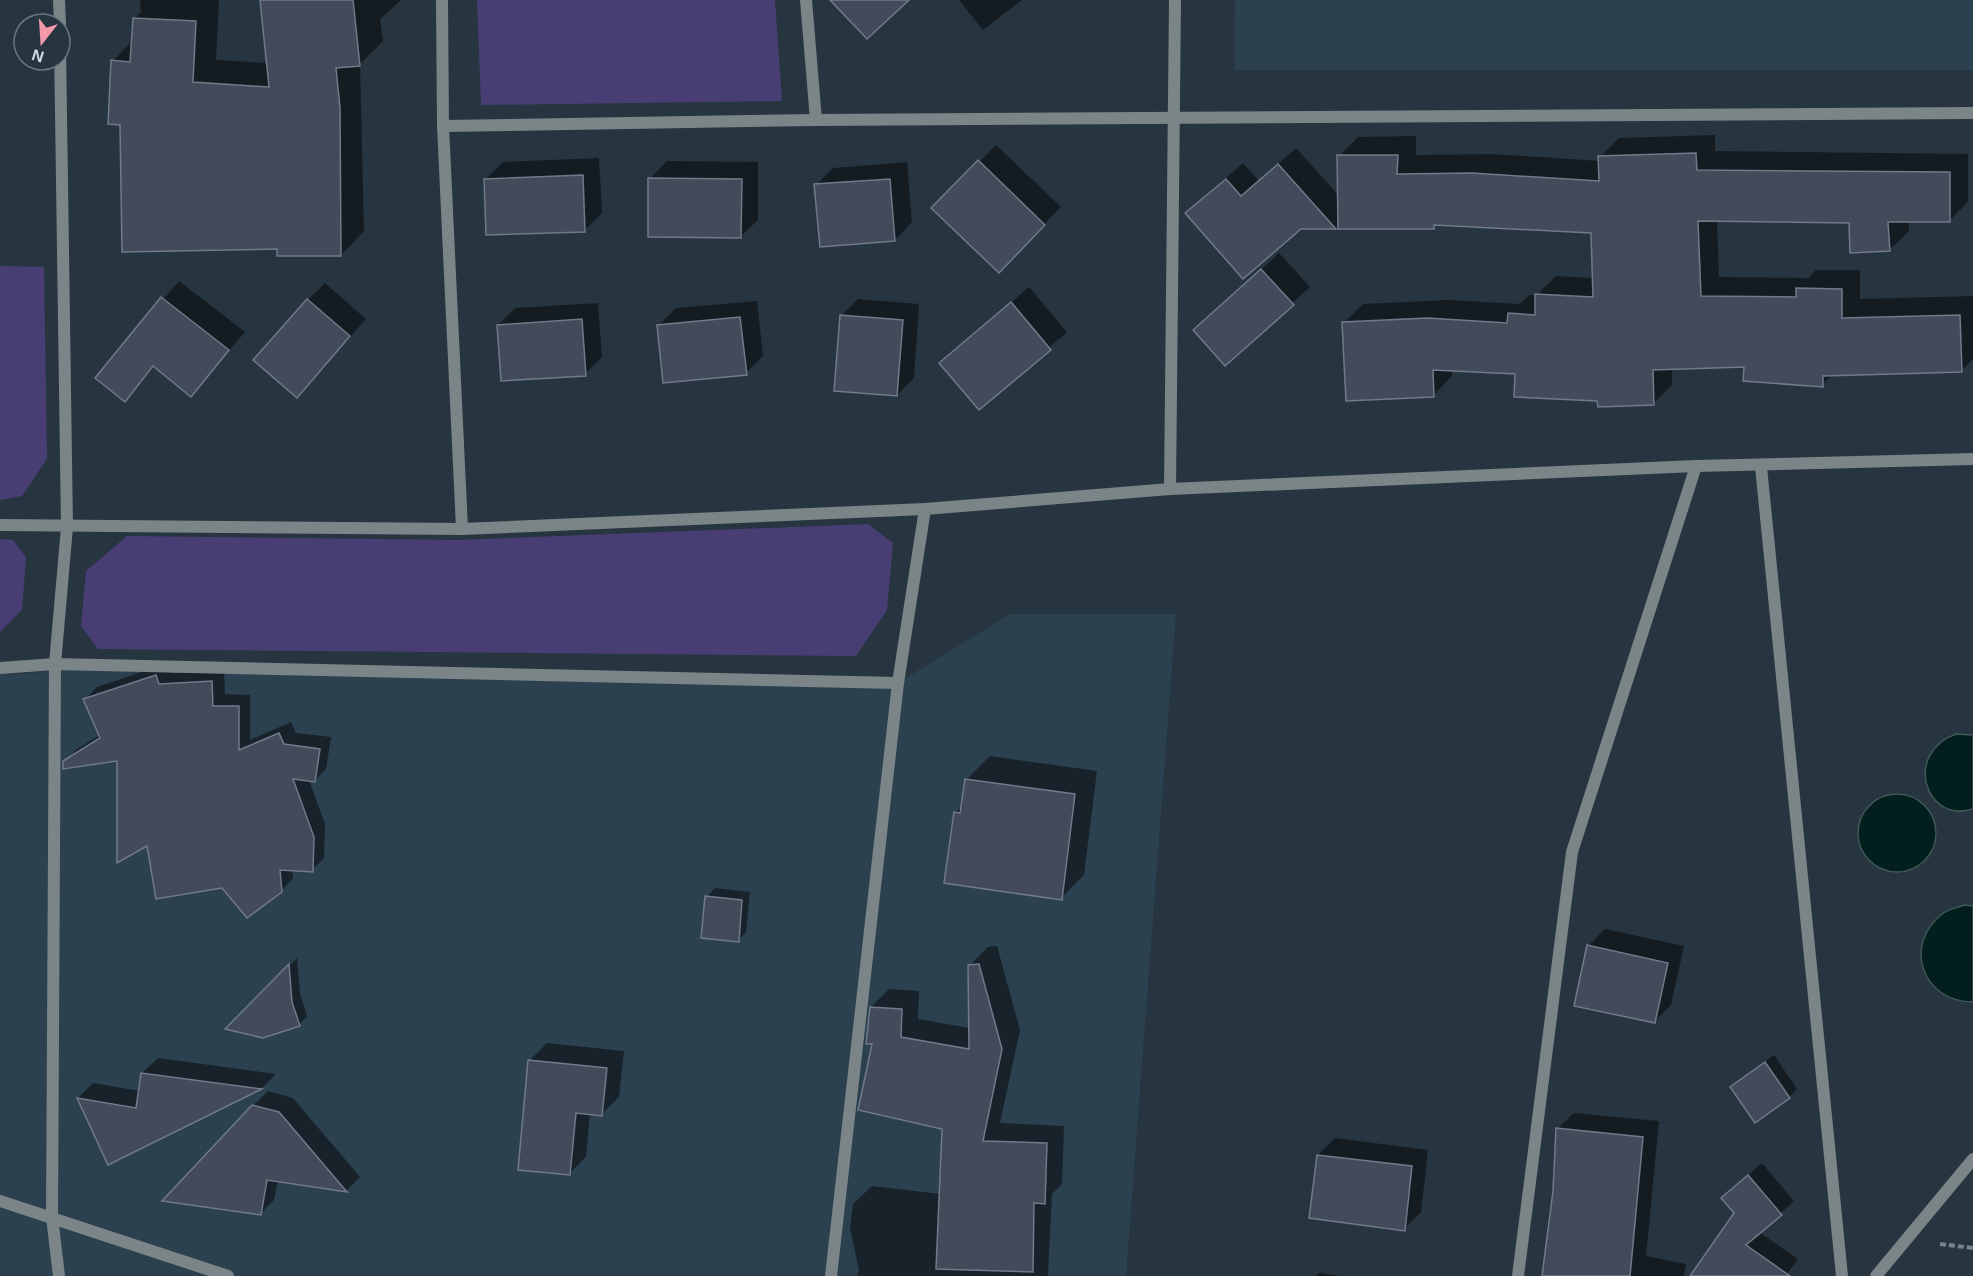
<svg xmlns="http://www.w3.org/2000/svg" width="1973" height="1276" font-family="Helvetica,sans-serif">
	<style>
		.built { fill: #2b4150 }
		.green { fill: #483e73 }
		.water { fill: #021f1d; stroke: #415858; stroke-width: 1.5 }
		.shadow { fill: #0007 }
		.building { fill: #434b5b; stroke: #71798a; stroke-width: 1.5 }
		.lines { fill: none; stroke-linecap: round; stroke-linejoin: round }
		.path { stroke: #77838c; stroke-width: 4; stroke-dasharray: 6 3; stroke-linecap: butt }
		.service { stroke: #7b8587; stroke-width: 12 }
		.minor { stroke: #7b8587; stroke-width: 12 }
	</style>
	<rect width="100%" height="100%" fill="#263540"/>
	<!-- built -->
	<g class="built">
		<polygon points="1235,0 1973,0 1973,70 1234,70"/>
		<polygon points="1010,614 1176,614 1126,1276 0,1276 0,673 25,674 61,669 890,688"/>
	</g>
	<!-- green -->
	<g class="green">
		<polygon points="477,0 775,0 782,101 481,105"/>
		<polygon points="0,266 44,267 47,459 22,496 0,500"/>
		<polygon points="868,524 893,543 887,610 856,656 98,649 81,626 86,571 127,536 459,540"/>
		<polygon points="0,539 13,540 26,557 22,610 0,632"/>
	</g>
	<!-- water -->
	<g class="water">
		<path d="M1956,734L1973,735V809C1925,824 1903,753 1956,734Z"/>
		<circle cx="1897" cy="833" r="39"/>
		<path d="M1964,905L1973,906V1002C1923,1002 1902,946 1942,914C1948,909 1957,908 1964,905Z"/>
	</g>
	<!-- shadow -->
	<g class="shadow">
		<polygon points="140,0 219,0 216,60 268,63 262,0 401,0 380,19 383,41 360,64 364,231 341,255 278,248 121,123 113,61 133,40 134,19 141,12"/>
		<polygon points="959,0 1022,0 983,30"/>
		<polygon points="1715,135 1715,151 1968,154 1968,202 1949,221 1908,220 1909,231 1889,250 1851,222 1717,220 1719,277 1808,278 1816,270 1860,270 1860,299 1973,296 1973,359 1962,370 1832,375 1822,385 1746,366 1672,368 1672,385 1653,404 1599,399 1517,372 1452,369 1452,376 1433,396 1344,323 1363,304 1448,300 1520,304 1529,295 1537,295 1556,276 1594,278 1592,231 1438,223 1433,228 1339,224 1336,227 1300,227 1187,213 1243,163 1259,181 1296,148 1339,196 1339,156 1358,137 1416,136 1416,155 1492,154 1600,161 1600,157 1619,138"/>
		<polygon points="996,145 1061,207 999,271 933,208"/>
		<polygon points="599,158 602,213 585,230 486,179 503,162"/>
		<polygon points="667,161 758,162 758,220 740,237 650,179"/>
		<polygon points="907,162 912,222 895,240 816,185 833,168"/>
		<polygon points="1279,253 1310,287 1225,364 1195,330"/>
		<polygon points="179,281 245,332 191,395 155,366 124,400 97,378"/>
		<polygon points="325,283 366,319 313,379 308,300"/>
		<polygon points="1029,287 1067,332 979,408 941,363"/>
		<polygon points="858,299 919,304 914,378 897,395 841,316"/>
		<polygon points="757,301 763,356 746,373 658,326 676,308"/>
		<polygon points="598,303 602,357 585,374 498,325 515,308"/>
		<polygon points="168,663 171,673 224,670 225,694 250,695 250,740 291,722 296,733 331,737 326,769 314,781 309,780 325,824 324,858 312,870 292,869 293,878 281,891 222,886 148,844 119,760 64,762 77,749 100,735 85,699 97,687"/>
		<polygon points="990,756 1097,771 1084,875 1061,898 955,813 963,805 967,779"/>
		<polygon points="715,888 750,892 746,932 738,940 707,897"/>
		<polygon points="1605,929 1684,946 1671,1005 1654,1022 1588,946"/>
		<polygon points="997,946 1020,1030 1000,1123 1064,1126 1062,1184 1052,1194 1048,1276 857,1276 859,1270 850,1228 853,1204 872,1186 941,1194 944,1128 874,1043 871,1007 889,989 919,991 918,1019 970,1028 969,966 988,947"/>
		<polygon points="297,958 300,993 307,1016 299,1025 228,1028"/>
		<polygon points="547,1043 624,1051 619,1097 602,1114 590,1113 586,1157 569,1174 530,1060"/>
		<polygon points="1774,1055 1797,1089 1789,1097 1732,1087"/>
		<polygon points="158,1058 276,1074 262,1088 109,1163 78,1098 93,1083 140,1091 142,1073"/>
		<polygon points="268,1091 293,1098 360,1177 347,1190 278,1180 274,1200 260,1214 253,1106"/>
		<polygon points="1574,1113 1659,1121 1646,1256 1686,1264 1684,1276 1543,1276 1554,1191 1557,1129"/>
		<polygon points="1335,1138 1428,1150 1421,1212 1404,1229 1318,1155"/>
		<polygon points="1762,1163 1794,1201 1759,1232 1798,1259 1786,1276 1692,1276 1736,1213 1723,1198"/>
		<polygon points="1319,1273 1340,1276 1316,1276"/>
	</g>
	<!-- building -->
	<g class="building">
		<polygon points="260,0 353,0 360,66 336,68 340,108 341,256 277,256 277,249 122,252 120,125 108,124 111,60 130,62 133,18 196,21 193,82 269,87"/>
		<polygon points="830,0 909,0 867,39"/>
		<polygon points="1696,153 1697,170 1950,172 1950,222 1888,222 1890,251 1850,253 1849,223 1698,221 1701,296 1796,297 1796,288 1842,289 1842,318 1960,315 1962,372 1823,376 1823,387 1743,381 1744,367 1653,370 1654,405 1598,407 1597,401 1514,397 1515,374 1433,370 1434,397 1346,401 1342,322 1428,318 1507,323 1508,313 1535,315 1535,294 1593,297 1591,233 1434,225 1434,229 1338,229 1337,155 1398,155 1397,174 1472,173 1599,181 1598,156"/>
		<polygon points="978,160 1045,225 999,273 931,208"/>
		<polygon points="1278,164 1336,229 1301,229 1243,279 1185,213 1226,179 1241,196"/>
		<polygon points="583,175 585,232 486,235 484,179"/>
		<polygon points="648,178 742,179 741,238 648,237"/>
		<polygon points="890,179 895,241 820,247 814,184"/>
		<polygon points="1261,269 1294,305 1225,366 1193,330"/>
		<polygon points="161,297 229,350 191,397 153,366 125,402 95,378"/>
		<polygon points="307,299 350,336 297,398 253,360"/>
		<polygon points="1011,302 1051,350 979,410 939,363"/>
		<polygon points="840,315 903,320 897,396 834,391"/>
		<polygon points="740,317 747,375 663,383 657,325"/>
		<polygon points="582,319 586,376 501,381 497,325"/>
		<polygon points="156,675 159,684 212,681 213,706 239,706 239,750 279,733 284,744 320,749 315,782 293,779 314,837 313,872 280,870 282,892 247,918 222,888 156,899 147,846 117,863 117,761 63,769 63,761 100,738 83,699"/>
		<polygon points="965,779 1075,794 1062,900 944,883 954,812 960,813"/>
		<polygon points="705,896 742,900 739,942 701,938"/>
		<polygon points="1587,945 1668,963 1655,1023 1574,1006"/>
		<polygon points="289,964 292,1002 300,1026 263,1038 225,1029"/>
		<polygon points="979,964 1002,1049 983,1141 1047,1143 1045,1204 1034,1203 1033,1272 936,1269 942,1129 858,1110 872,1044 866,1044 870,1007 902,1009 901,1037 969,1049 968,965"/>
		<polygon points="528,1060 607,1068 602,1116 576,1113 570,1175 518,1170"/>
		<polygon points="1765,1062 1790,1098 1755,1123 1730,1087"/>
		<polygon points="141,1073 262,1089 108,1165 77,1098 136,1108"/>
		<polygon points="252,1105 279,1112 347,1192 267,1180 261,1215 162,1201"/>
		<polygon points="1556,1128 1643,1137 1630,1276 1542,1276 1553,1191"/>
		<polygon points="1317,1155 1412,1166 1405,1231 1309,1218"/>
		<polygon points="1748,1175 1782,1215 1746,1245 1790,1276 1690,1276 1734,1213 1721,1198"/>
	</g>
	<g class="lines">
		<!-- path -->
		<polyline class="path" points="1940,1244 1973,1248"/>
		<!-- service -->
		<g class="service">
			<polyline points="1761,467 1842,1276"/>
			<polyline points="1518,1276 1572,852 1696,466"/>
			<polyline points="1876,1276 1973,1159"/>
		</g>
		<!-- minor -->
		<g class="minor">
			<polyline points="59,0 60,24"/>
			<polyline points="442,0 443,126 462,529"/>
			<polyline points="806,0 816,120"/>
			<polyline points="443,126 816,120 1973,113"/>
			<polyline points="1170,489 1696,466 1973,459"/>
			<polyline points="0,525 462,529 925,509"/>
			<polyline points="0,668 55,664 898,683"/>
			<polyline points="0,1201 228,1276"/>
			<polyline points="59,1276 52,1217 55,664 67,527 60,45"/>
			<polyline points="831,1276 898,683 925,509 1170,489 1175,0"/>
		</g>
	</g>
	<!-- north arrow -->
	<g transform="translate(42 42) rotate(197)"><circle r="28" fill="#263540" stroke="#6b7881" stroke-width="1.5"/>
	<path d="M0-4.5L10 22L0 15L-10 22Z" fill="#f39aab"/>
	<text y="-9" font-size="16" font-weight="bold" text-anchor="middle" fill="#d3dce3">N</text>
	</g>
</svg>
